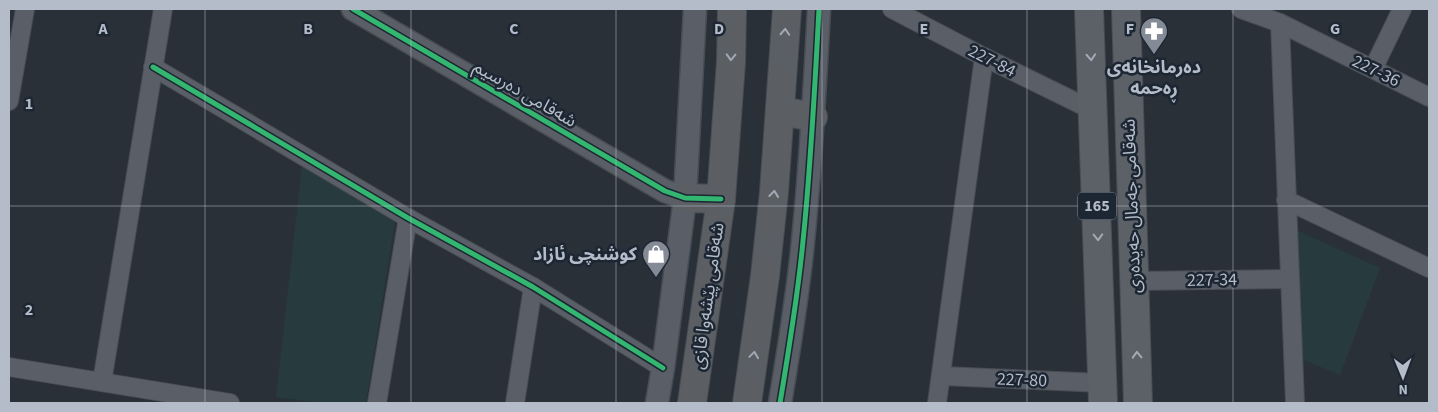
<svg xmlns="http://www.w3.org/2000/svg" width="1438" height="412" font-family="'Source Sans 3','Noto Sans Arabic',sans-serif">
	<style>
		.green { fill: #273a3e }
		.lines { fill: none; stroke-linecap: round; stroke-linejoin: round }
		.minor-casing { stroke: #484c53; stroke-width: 20 }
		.tertiary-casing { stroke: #484c53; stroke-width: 25 }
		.primary-casing { stroke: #484c55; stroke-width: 30 }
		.trunk-casing { stroke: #474c53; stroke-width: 30 }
		.minor { stroke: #5a5e66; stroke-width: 18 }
		.tertiary { stroke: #5a5e66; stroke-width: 22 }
		.primary { stroke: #5c6168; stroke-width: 28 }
		.trunk { stroke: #5b5f64; stroke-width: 28 }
		.cycleway-casing { stroke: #1d2633; stroke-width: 8 }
		.cycleway { stroke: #33b770; stroke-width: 5 }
		.oneway { stroke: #a2a9b5 }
		.oneway2 { stroke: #a2aab6 }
		.grid { fill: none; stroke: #b4bcc9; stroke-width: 1; stroke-opacity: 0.55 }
		.labels { text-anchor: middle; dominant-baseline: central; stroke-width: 5; stroke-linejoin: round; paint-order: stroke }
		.shield { fill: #1d2633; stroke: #878f9c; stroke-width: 1 }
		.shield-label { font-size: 16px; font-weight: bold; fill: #b4bcc9 }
		.street-label { font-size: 18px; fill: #b4bcc9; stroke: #1d2633 }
		.poi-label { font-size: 18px; font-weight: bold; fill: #b4bcc9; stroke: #1d2633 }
		.grid-label { font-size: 16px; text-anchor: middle; font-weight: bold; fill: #b4bcc9; stroke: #1d2633; stroke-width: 5; stroke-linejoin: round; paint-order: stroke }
	</style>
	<rect width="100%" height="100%" fill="#2a3038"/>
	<!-- green -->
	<g class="green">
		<polygon points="302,166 395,221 366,403 319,403 276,397"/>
		<polygon points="1294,229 1380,268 1340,375 1297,357"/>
	</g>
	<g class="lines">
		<!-- minor casing -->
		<g class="minor-casing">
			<g id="minor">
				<polyline points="892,9 984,57 1094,111"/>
				<polyline points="1241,9 1280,23 1429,97"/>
				<polyline points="1280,23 1295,403"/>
				<polyline points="153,67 408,218 533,287 663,368"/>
				<polyline points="1373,69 1402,9"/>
				<polyline points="9,101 25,9"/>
				<polyline points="1286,200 1429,268"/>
				<polyline points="1134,281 1290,279"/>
				<polyline points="9,367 230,403"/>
				<polyline points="942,376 1103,383"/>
				<polyline points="102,382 163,9"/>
				<polyline points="377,403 408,218"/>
				<polyline points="515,403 533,287"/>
				<polyline points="937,403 984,57"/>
			</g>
		</g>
		<!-- tertiary casing -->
		<g class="tertiary-casing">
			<g id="tertiary">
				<polyline points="353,9 665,191 685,198"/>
				<polyline points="657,403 663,368 685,198 695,9"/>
				<path d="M780,403C789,349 798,295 803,241C811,164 815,86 819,9"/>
			</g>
		</g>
		<!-- primary casing -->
		<g class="primary-casing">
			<g id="primary">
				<polyline points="1089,9 1103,403"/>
				<polyline points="1126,9 1138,403"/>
			</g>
		</g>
		<!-- trunk casing -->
		<g class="trunk-casing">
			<g id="trunk">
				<polyline points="781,111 813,117"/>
				<polyline points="685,198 721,199"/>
				<polyline points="692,403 721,199 731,62 732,9"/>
				<polyline points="747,403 765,276 774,192 787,9"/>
			</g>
		</g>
		<!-- minor -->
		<use href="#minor" class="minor"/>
		<!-- tertiary -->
		<use href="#tertiary" class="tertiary"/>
		<!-- primary -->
		<use href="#primary" class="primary"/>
		<!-- trunk -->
		<use href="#trunk" class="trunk"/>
		<!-- cycleway casing -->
		<g class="cycleway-casing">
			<g id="cycleway">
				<polyline points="353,9 665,191 685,198 721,199"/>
				<polyline points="153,67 408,218 533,287 663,368"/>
				<path d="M780,403C789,349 798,295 803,241C811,164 815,86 819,9"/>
			</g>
		</g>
		<!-- cycleway -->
		<use href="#cycleway" class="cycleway"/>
	</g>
	<!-- one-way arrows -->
	<defs><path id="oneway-chevron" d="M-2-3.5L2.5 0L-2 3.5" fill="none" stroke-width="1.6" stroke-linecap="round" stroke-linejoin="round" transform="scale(1.25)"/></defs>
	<g class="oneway">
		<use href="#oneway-chevron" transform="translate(785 32) rotate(-87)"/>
		<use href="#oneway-chevron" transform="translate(731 57) rotate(92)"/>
		<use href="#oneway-chevron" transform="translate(774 194) rotate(-84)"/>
		<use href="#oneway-chevron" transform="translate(754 355) rotate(-82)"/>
	</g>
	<g class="oneway2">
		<use href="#oneway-chevron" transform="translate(1091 57) rotate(87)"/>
		<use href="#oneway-chevron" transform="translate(1098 237) rotate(88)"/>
		<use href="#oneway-chevron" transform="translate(1137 355) rotate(-92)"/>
	</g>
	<!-- grid -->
	<path class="grid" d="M205,9V403M411,9V403M616,9V403M822,9V403M1027,9V403M1233,9V403M9,206H1429"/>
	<!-- icons -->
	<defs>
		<g id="pharmacy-pin" transform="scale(1.4375)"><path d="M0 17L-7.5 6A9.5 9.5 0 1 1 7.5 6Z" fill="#848b96" stroke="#1d2633"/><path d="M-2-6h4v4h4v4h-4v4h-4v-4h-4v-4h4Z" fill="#fff"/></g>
		<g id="shop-pin" transform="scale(1.4375)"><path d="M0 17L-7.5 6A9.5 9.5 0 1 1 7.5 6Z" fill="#848b96" stroke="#1d2633"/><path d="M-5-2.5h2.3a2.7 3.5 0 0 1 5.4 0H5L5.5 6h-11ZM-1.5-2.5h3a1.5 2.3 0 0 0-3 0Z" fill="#fff"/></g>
	</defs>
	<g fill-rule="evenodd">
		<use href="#pharmacy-pin" x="1154" y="31"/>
		<use href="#shop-pin" x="656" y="254"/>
	</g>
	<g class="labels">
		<!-- shield labels -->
		<rect class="shield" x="1078" y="192.5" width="38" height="27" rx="4"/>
		<g class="shield-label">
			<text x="1097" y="206">165</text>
		</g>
		<!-- street labels -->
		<g class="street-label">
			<text transform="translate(992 61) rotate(27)">227-84</text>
			<text transform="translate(1376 71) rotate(26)">227-36</text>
			<text transform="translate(525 94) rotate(30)">شەقامی دەرسیم</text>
			<text transform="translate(1132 206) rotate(-92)">شەقامی جەمال حەیدەری</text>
			<text transform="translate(1212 280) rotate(-1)">227-34</text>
			<text transform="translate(708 296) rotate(-82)">شەقامی پێشەوا قازی</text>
			<text transform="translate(1022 380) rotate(2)">227-80</text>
		</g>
		<!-- poi labels -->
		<g class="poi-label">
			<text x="1154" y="67">دەرمانخانەی<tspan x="1154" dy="21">ڕەحمە</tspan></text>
			<text x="637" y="254" text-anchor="end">کوشنچی ئازاد</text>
		</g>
	</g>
	<g class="grid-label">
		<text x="103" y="34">A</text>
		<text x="308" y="34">B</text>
		<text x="514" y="34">C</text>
		<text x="719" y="34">D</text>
		<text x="924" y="34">E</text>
		<text x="1130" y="34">F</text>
		<text x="1335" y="34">G</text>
		<text x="29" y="109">1</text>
		<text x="29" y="315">2</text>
	</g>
	<!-- border -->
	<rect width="1438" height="412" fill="none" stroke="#b4bcc9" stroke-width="20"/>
	<!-- north arrow -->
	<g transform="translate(1403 377) rotate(179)" stroke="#1d2633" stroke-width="4" paint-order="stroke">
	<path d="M0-4L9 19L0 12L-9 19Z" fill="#b4bcc9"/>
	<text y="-8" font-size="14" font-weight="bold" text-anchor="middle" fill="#b4bcc9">N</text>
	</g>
</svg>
